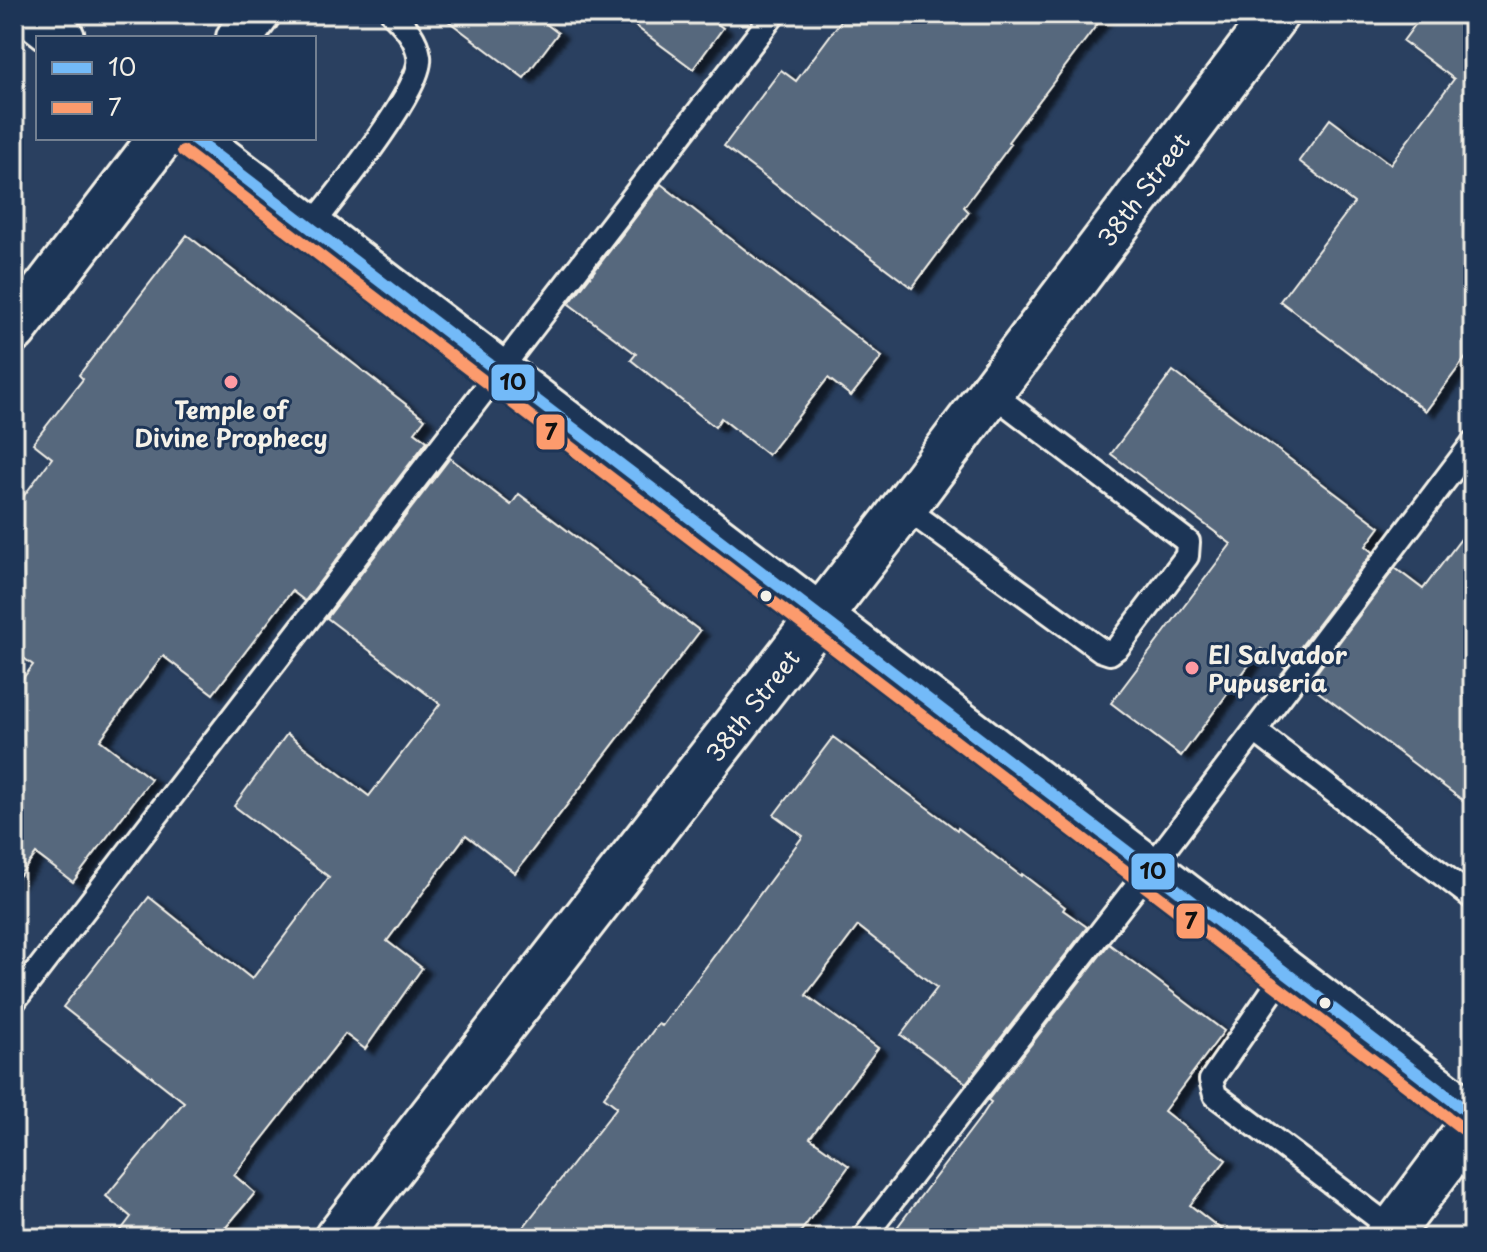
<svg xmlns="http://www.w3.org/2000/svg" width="1487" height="1252" font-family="'Playpen Sans',sans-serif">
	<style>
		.building { fill: #56677d; stroke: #f4f1e8; stroke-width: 2; filter: url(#shadow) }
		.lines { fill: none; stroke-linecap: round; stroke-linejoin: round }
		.service-casing { stroke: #f4f1e8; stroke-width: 28 }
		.minor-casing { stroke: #f4f1e8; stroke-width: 50 }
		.primary-casing { stroke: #f4f1e8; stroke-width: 50 }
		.service { stroke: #1d3557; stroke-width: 22 }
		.minor { stroke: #1d3557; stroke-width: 44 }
		.primary { stroke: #1d3557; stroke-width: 44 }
		.bus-1-casing { stroke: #1d3557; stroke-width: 18 }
		.bus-2-casing { stroke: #1d3557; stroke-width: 18 }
		.bus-1 { stroke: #73baf8; stroke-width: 12 }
		.bus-2 { stroke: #fc9b6d; stroke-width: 12 }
		.poi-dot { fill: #ff9aa2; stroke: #1d3557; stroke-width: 3 }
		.bus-dot { fill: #f4f1e8; stroke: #1d3557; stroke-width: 3 }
		.labels { text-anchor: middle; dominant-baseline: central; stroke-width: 6; stroke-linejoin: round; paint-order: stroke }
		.street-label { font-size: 24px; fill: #f4f1e8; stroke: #1d3557 }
		.poi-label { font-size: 24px; font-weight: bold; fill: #f4f1e8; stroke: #1d3557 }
		.line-badge { stroke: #1d3557; stroke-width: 3 }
		.pale-badge-label { font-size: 22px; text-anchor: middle; font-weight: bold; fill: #111 }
	</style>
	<defs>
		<filter id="shadow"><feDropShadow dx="9" dy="5" stdDeviation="2" flood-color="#0009"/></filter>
	</defs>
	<rect width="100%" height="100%" fill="#2a4060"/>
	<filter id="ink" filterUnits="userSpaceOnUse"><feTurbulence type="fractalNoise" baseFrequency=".0125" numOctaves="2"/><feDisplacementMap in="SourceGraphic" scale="16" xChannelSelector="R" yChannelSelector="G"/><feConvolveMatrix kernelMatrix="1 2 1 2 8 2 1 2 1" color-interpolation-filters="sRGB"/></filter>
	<g filter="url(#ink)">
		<!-- building -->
		<g class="building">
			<polygon points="439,14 533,14 558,33 524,78"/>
			<polygon points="619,14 704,14 723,28 693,69"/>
			<polygon points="846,14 1105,14 1008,142 1011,144 964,207 969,212 912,288 724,146 781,70 796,81"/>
			<polygon points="1423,14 1473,14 1473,348 1426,411 1280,301 1354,203 1299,161 1330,119 1390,164 1454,79 1403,41"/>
			<polygon points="661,184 882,357 851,396 828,378 768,455 721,418 715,427 631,360 636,354 569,304"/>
			<polygon points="187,235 425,419 415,432 427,441 305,601 292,591 213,694 163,656 100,740 151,779 73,882 36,854 14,883 14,690 33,665 14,651 14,509 52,458 33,443 83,379 79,375"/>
			<polygon points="1173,371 1380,527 1366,546 1373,552 1285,667 1261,649 1181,756 1111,703 1231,544 1111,454"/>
			<polygon points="450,458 511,505 519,494 700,631 515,873 466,835 387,941 422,968 365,1049 345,1034 234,1175 255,1193 217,1238 115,1238 131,1217 106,1196 184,1102 63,1007 149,897 252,979 329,877 234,806 287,734 369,796 440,704 327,618"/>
			<polygon points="1473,523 1473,808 1308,684 1395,568 1423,589"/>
			<polygon points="833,737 957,830 958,828 1021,876 1022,874 1065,907 1063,910 1087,927 966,1083 901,1035 937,988 858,926 806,995 878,1048 810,1138 849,1166 796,1238 515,1238 617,1107 604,1097 658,1024 662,1026 803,836 774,815"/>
			<polygon points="1109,944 1224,1031 1164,1111 1226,1160 1190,1205 1232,1238 889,1238 983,1114 991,1102 988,1100"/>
		</g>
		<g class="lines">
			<!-- service casing -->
			<g class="service-casing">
				<g id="service">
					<path d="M310,228C332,200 425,86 419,56C416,38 405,26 393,14"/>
					<polyline points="904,507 1101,650 1110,653 1118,647 1187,556 1188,542 989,391"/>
					<polyline points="1255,731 1473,898"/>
					<polyline points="1285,973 1211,1080 1215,1095 1394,1230"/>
					<polyline points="14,1001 774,14"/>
					<polyline points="863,1238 1149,870 1473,443"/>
				</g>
			</g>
			<!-- minor casing -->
			<g class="minor-casing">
				<g id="minor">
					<polyline points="239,38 257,14"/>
					<polyline points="14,330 161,138"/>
					<polyline points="337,1238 891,525 1276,14"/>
					<polyline points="1387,1238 1473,1123"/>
				</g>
			</g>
			<!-- primary casing -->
			<g class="primary-casing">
				<g id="primary">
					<polyline points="31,14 62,38"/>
					<polyline points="193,138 1473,1116"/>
				</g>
			</g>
			<!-- service -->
			<use href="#service" class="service"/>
			<!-- minor -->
			<use href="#minor" class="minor"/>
			<!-- primary -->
			<use href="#primary" class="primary"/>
			<!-- bus-1 casing -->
			<g class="bus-1-casing">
				<polyline id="bus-1" points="193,138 1473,1116"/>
			</g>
			<!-- bus-2 casing -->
			<g class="bus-2-casing">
				<polyline id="bus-2" points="183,151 1463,1129"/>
			</g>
			<!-- bus-1 -->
			<use href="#bus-1" class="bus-1"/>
			<!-- bus-2 -->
			<use href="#bus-2" class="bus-2"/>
		</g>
	</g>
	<!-- markers -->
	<g class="poi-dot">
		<circle cx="231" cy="382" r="8"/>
		<circle cx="1192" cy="668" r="8"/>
	</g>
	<g class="bus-dot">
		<circle cx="766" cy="596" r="7"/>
		<circle cx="1325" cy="1003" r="7"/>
	</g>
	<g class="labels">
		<!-- street labels -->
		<g class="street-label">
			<text transform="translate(1143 189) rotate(-53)">38th Street</text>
			<text transform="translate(752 705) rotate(-52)">38th Street</text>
		</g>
		<!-- poi labels -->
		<g class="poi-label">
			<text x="231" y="409">Temple of<tspan x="231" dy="28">Divine Prophecy</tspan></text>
			<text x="1208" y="654" text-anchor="start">El Salvador<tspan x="1208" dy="28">Pupuseria</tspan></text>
		</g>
	</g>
	<g class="line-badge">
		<rect x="490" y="363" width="46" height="39" rx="8" fill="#73baf8"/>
		<rect x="535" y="413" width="31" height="38" rx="8" fill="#fc9b6d"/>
		<rect x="1130" y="852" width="46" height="39" rx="8" fill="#73baf8"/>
		<rect x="1175" y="902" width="31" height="38" rx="8" fill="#fc9b6d"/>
	</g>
	<g class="pale-badge-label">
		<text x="513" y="390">10</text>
		<text x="551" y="440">7</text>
		<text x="1153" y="879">10</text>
		<text x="1191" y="929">7</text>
	</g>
	<!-- margin -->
	<rect width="1487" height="1252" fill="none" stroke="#1d3557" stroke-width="48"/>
	<rect x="24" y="24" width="1439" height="1204" fill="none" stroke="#f4f1e8" stroke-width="3" filter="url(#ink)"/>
	<!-- legend -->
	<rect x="36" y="36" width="280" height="104" fill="#1d3557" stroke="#738091" stroke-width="2"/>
	<rect x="52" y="62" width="40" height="12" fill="#73baf8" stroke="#738091" stroke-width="2"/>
	<text x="108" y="76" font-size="24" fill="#f4f1e8">10</text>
	<rect x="52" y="102" width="40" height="12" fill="#fc9b6d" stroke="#738091" stroke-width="2"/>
	<text x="108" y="116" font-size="24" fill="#f4f1e8">7</text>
</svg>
